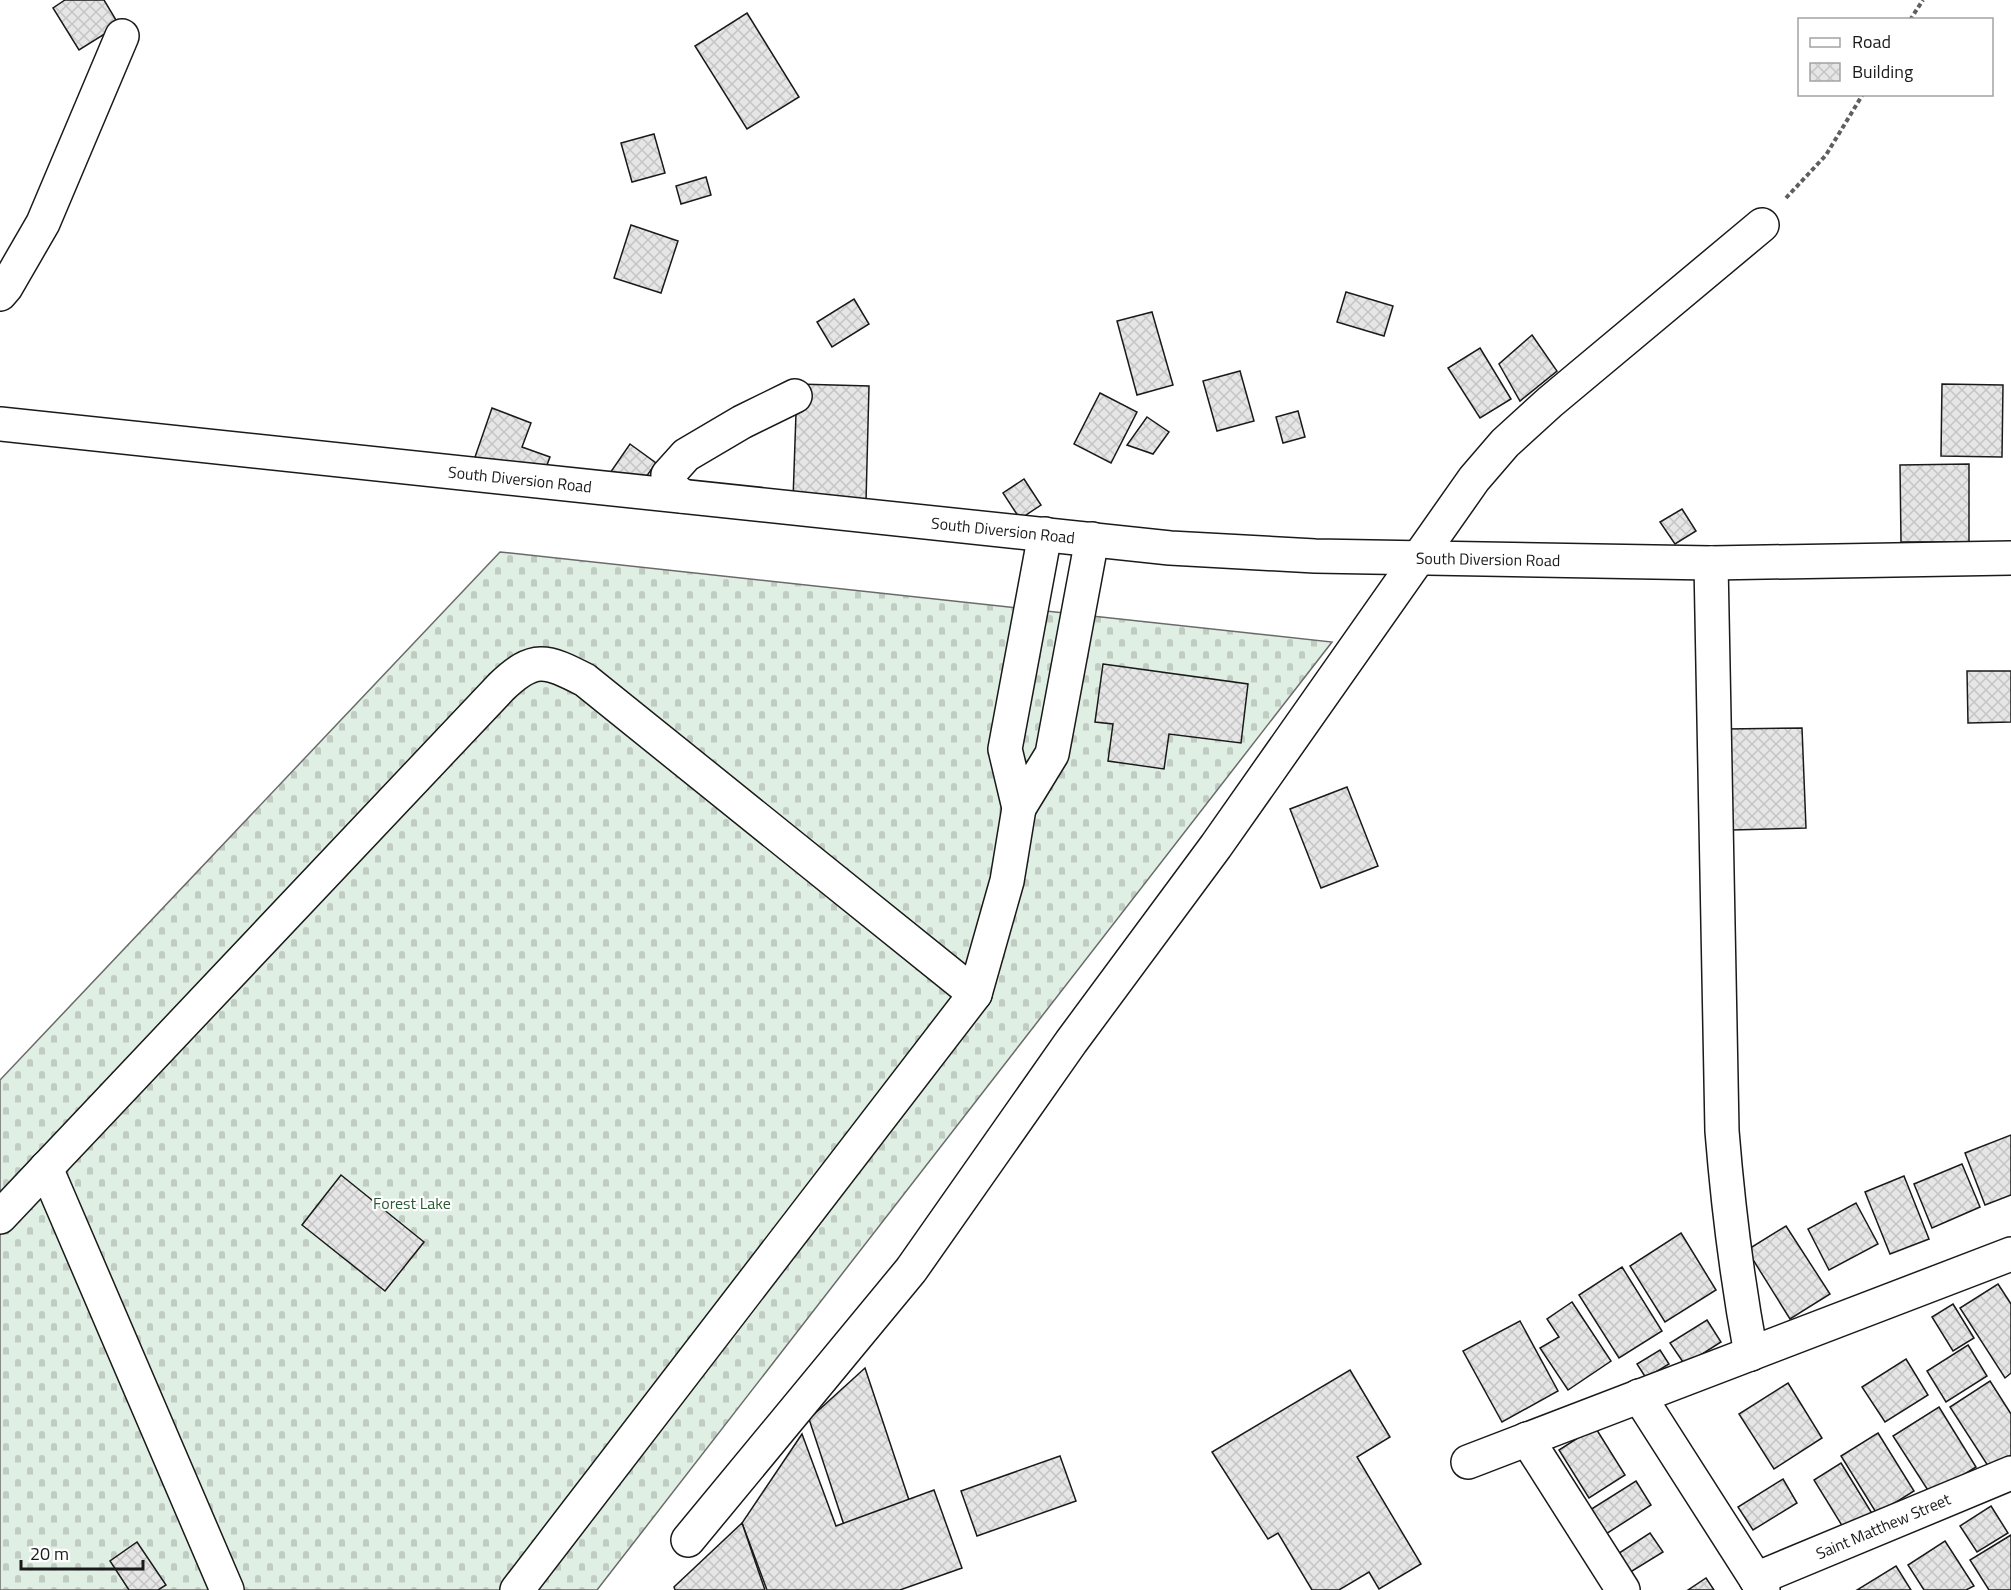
<svg xmlns="http://www.w3.org/2000/svg" width="2011" height="1590" font-family="'Titillium Web',sans-serif">
	<style>
		.cemetery { fill: url(#cemetery-stones); stroke: #6a6a6a; stroke-width: 1.5 }
		.building { fill: url(#building-cross-hatch); stroke: #1a1a1a; stroke-width: 1.5 }
		.lines { fill: none; stroke-linecap: round; stroke-linejoin: round }
		.minor-casing { stroke: #1a1a1a; stroke-width: 36 }
		.major-casing { stroke: #1a1a1a; stroke-width: 36 }
		.path { stroke: #5f5f5f; stroke-width: 4; stroke-dasharray: 4.5 3; stroke-linecap: butt }
		.minor { stroke: #fff; stroke-width: 33 }
		.major { stroke: #fff; stroke-width: 33 }
		.labels { text-anchor: middle; dominant-baseline: central; stroke-width: 4.5; stroke-linejoin: round; paint-order: stroke }
		.street-label { font-size: 16px; fill: #1a1a1a; stroke: #fff }
		.park-label { font-size: 16px; fill: #2b5a34; stroke: #fff }
	</style>
	<defs>
		<pattern id="cemetery-stones" width="16" height="16" patternUnits="userSpaceOnUse" patternTransform="scale(1.5)"><rect width="16" height="16" fill="#e0efe3"/><path d="M2 7V4a2 2 0 0 1 4 0v3zM10 15v-3a2 2 0 0 1 4 0v3z" fill="#c0ccc2"/></pattern>
		<pattern id="building-cross-hatch" width="8" height="8" patternUnits="userSpaceOnUse" patternTransform="scale(1.5)"><rect width="8" height="8" fill="#e6e6e6"/><path d="M0 0l8 8M0 8l8-8" fill="none" stroke="#c5c5c5"/></pattern>
	</defs>
	<rect width="100%" height="100%" fill="#fff"/>
	<!-- cemetery -->
	<polygon class="cemetery" points="500,552 1332,642 597,1590 0,1590 0,1080"/>
	<!-- building -->
	<g class="building">
		<polygon points="65,0 104,0 119,25 79,50 53,8"/>
		<polygon points="747,13 799,97 747,129 695,46"/>
		<polygon points="654,134 665,173 632,182 621,143"/>
		<polygon points="706,177 711,195 681,204 676,186"/>
		<polygon points="631,225 678,241 661,293 614,278"/>
		<polygon points="1346,292 1393,306 1384,336 1337,322"/>
		<polygon points="854,299 869,324 832,347 817,322"/>
		<polygon points="1152,312 1173,385 1137,395 1117,321"/>
		<polygon points="1532,335 1557,371 1520,401 1499,364"/>
		<polygon points="1480,348 1511,399 1480,418 1448,368"/>
		<polygon points="1240,371 1254,421 1217,431 1203,381"/>
		<polygon points="797,384 869,386 866,502 793,500"/>
		<polygon points="1942,384 2003,385 2002,457 1941,456"/>
		<polygon points="1100,393 1137,412 1111,463 1074,444"/>
		<polygon points="492,408 531,423 522,447 550,457 541,481 475,457"/>
		<polygon points="1298,411 1305,437 1283,443 1276,417"/>
		<polygon points="1147,417 1169,432 1153,454 1127,445"/>
		<polygon points="630,444 656,463 636,491 610,473"/>
		<polygon points="1969,464 1969,542 1901,542 1900,465"/>
		<polygon points="1024,479 1041,505 1020,519 1003,493"/>
		<polygon points="1682,509 1696,531 1675,544 1660,522"/>
		<polygon points="1103,664 1248,684 1241,743 1169,734 1164,769 1108,761 1113,724 1095,722"/>
		<polygon points="1967,671 2011,671 2011,722 1968,723"/>
		<polygon points="1802,728 1806,828 1732,830 1727,729"/>
		<polygon points="1347,787 1378,866 1321,888 1290,809"/>
		<polygon points="2011,1135 2011,1195 1985,1205 1965,1153"/>
		<polygon points="1962,1164 1980,1207 1932,1228 1914,1184"/>
		<polygon points="341,1175 424,1242 385,1291 302,1225"/>
		<polygon points="1904,1176 1929,1239 1890,1254 1865,1192"/>
		<polygon points="1856,1203 1878,1244 1829,1270 1808,1229"/>
		<polygon points="1786,1226 1830,1294 1790,1319 1747,1250"/>
		<polygon points="1681,1233 1716,1290 1665,1322 1630,1266"/>
		<polygon points="1622,1267 1662,1331 1619,1358 1579,1295"/>
		<polygon points="1998,1284 2011,1304 2011,1373 2005,1378 1960,1308"/>
		<polygon points="1572,1302 1611,1361 1568,1390 1540,1348 1559,1337 1547,1319"/>
		<polygon points="1953,1304 1974,1338 1953,1351 1932,1317"/>
		<polygon points="1707,1320 1721,1342 1685,1365 1670,1343"/>
		<polygon points="1520,1321 1558,1391 1502,1422 1463,1351"/>
		<polygon points="1968,1345 1987,1376 1946,1402 1927,1371"/>
		<polygon points="1660,1350 1669,1364 1646,1378 1637,1364"/>
		<polygon points="1906,1359 1928,1395 1885,1422 1862,1387"/>
		<polygon points="865,1368 910,1503 844,1525 809,1419"/>
		<polygon points="1350,1370 1390,1437 1357,1457 1421,1564 1379,1589 1369,1572 1339,1590 1312,1590 1278,1533 1268,1539 1212,1452"/>
		<polygon points="1990,1381 2011,1414 2011,1455 1990,1469 1950,1407"/>
		<polygon points="1788,1383 1822,1438 1774,1469 1739,1414"/>
		<polygon points="1939,1407 1976,1467 1931,1495 1893,1436"/>
		<polygon points="1595,1427 1625,1475 1589,1498 1559,1450"/>
		<polygon points="1878,1433 1914,1491 1877,1514 1841,1456"/>
		<polygon points="802,1434 836,1526 934,1490 962,1568 900,1590 767,1590 742,1523"/>
		<polygon points="1060,1456 1076,1501 977,1536 961,1491"/>
		<polygon points="1841,1463 1873,1515 1846,1532 1814,1480"/>
		<polygon points="1783,1479 1797,1503 1753,1530 1738,1507"/>
		<polygon points="1636,1481 1651,1505 1606,1534 1590,1510"/>
		<polygon points="1991,1506 2008,1533 1977,1552 1960,1526"/>
		<polygon points="742,1523 765,1590 675,1590 674,1587"/>
		<polygon points="1650,1533 1663,1552 1624,1576 1613,1557"/>
		<polygon points="2011,1535 2011,1590 1989,1590 1970,1560"/>
		<polygon points="1945,1541 1974,1586 1966,1590 1924,1590 1908,1565"/>
		<polygon points="137,1542 166,1585 158,1590 129,1590 110,1561"/>
		<polygon points="1896,1566 1911,1590 1857,1590"/>
		<polygon points="1706,1578 1714,1590 1688,1590"/>
	</g>
	<g class="lines">
		<!-- minor casing -->
		<g class="minor-casing">
			<g id="minor">
				<polyline points="0,294 6,287 43,223 122,36"/>
				<polyline points="682,496 670,486 668,475 686,455 742,422 795,396"/>
				<polyline points="1045,534 1005,749 1019,808 1052,754 1092,539"/>
				<path d="M1711,563L1722,1131C1728,1206 1737,1279 1751,1354"/>
				<polyline points="46,1168 227,1590"/>
				<path d="M0,1217L501,687C534,655 546,660 585,680L975,994"/>
				<polyline points="1639,1396 1763,1590"/>
				<polyline points="1527,1439 1623,1590"/>
				<polyline points="1468,1462 2011,1254"/>
				<polyline points="688,1540 911,1270 1071,1042 1216,846 1474,479 1505,443 1550,402 1762,225"/>
				<polyline points="1756,1579 2011,1473"/>
				<polyline points="517,1590 975,994 1007,881 1019,808"/>
			</g>
		</g>
		<!-- major casing -->
		<g class="major-casing">
			<polyline id="major" points="0,424 1170,548 1315,556 1711,563 2011,558"/>
		</g>
		<!-- path -->
		<g class="path">
			<polyline points="1910,20 1923,0"/>
			<polyline points="1786,198 1826,155 1863,94"/>
		</g>
		<!-- minor -->
		<use href="#minor" class="minor"/>
		<!-- major -->
		<use href="#major" class="major"/>
	</g>
	<g class="labels">
		<!-- street labels -->
		<g class="street-label">
			<text transform="translate(520 479) rotate(6)">South Diversion Road</text>
			<text transform="translate(1003 530) rotate(6)">South Diversion Road</text>
			<text transform="translate(1488 559) rotate(1)">South Diversion Road</text>
			<text transform="translate(1883 1526) rotate(-23)">Saint Matthew Street</text>
		</g>
		<!-- park labels -->
		<g class="park-label">
			<text x="412" y="1203">Forest Lake</text>
		</g>
	</g>
	<!-- legend -->
	<rect x="1798" y="18" width="195" height="78" fill="#ffffff" stroke="#a3a3a3" stroke-width="1.5"/>
	<rect x="1810" y="38" width="30" height="9" fill="#ffffff" stroke="#a3a3a3" stroke-width="1.5"/>
	<text x="1852" y="48" font-size="18" fill="#1a1a1a">Road</text>
	<rect x="1810" y="63" width="30" height="18" fill="url(#building-cross-hatch)" stroke="#a3a3a3" stroke-width="1.5"/>
	<text x="1852" y="78" font-size="18" fill="#1a1a1a">Building</text>
	<!-- scale -->
	<path d="M21 1560v9h122v-9" fill="none" stroke="#1a1a1a" stroke-width="3"/>
	<text x="30" y="1560" font-size="18" fill="#1a1a1a" stroke="#ffffff" stroke-width="4.5" paint-order="stroke">20 m</text>
</svg>
